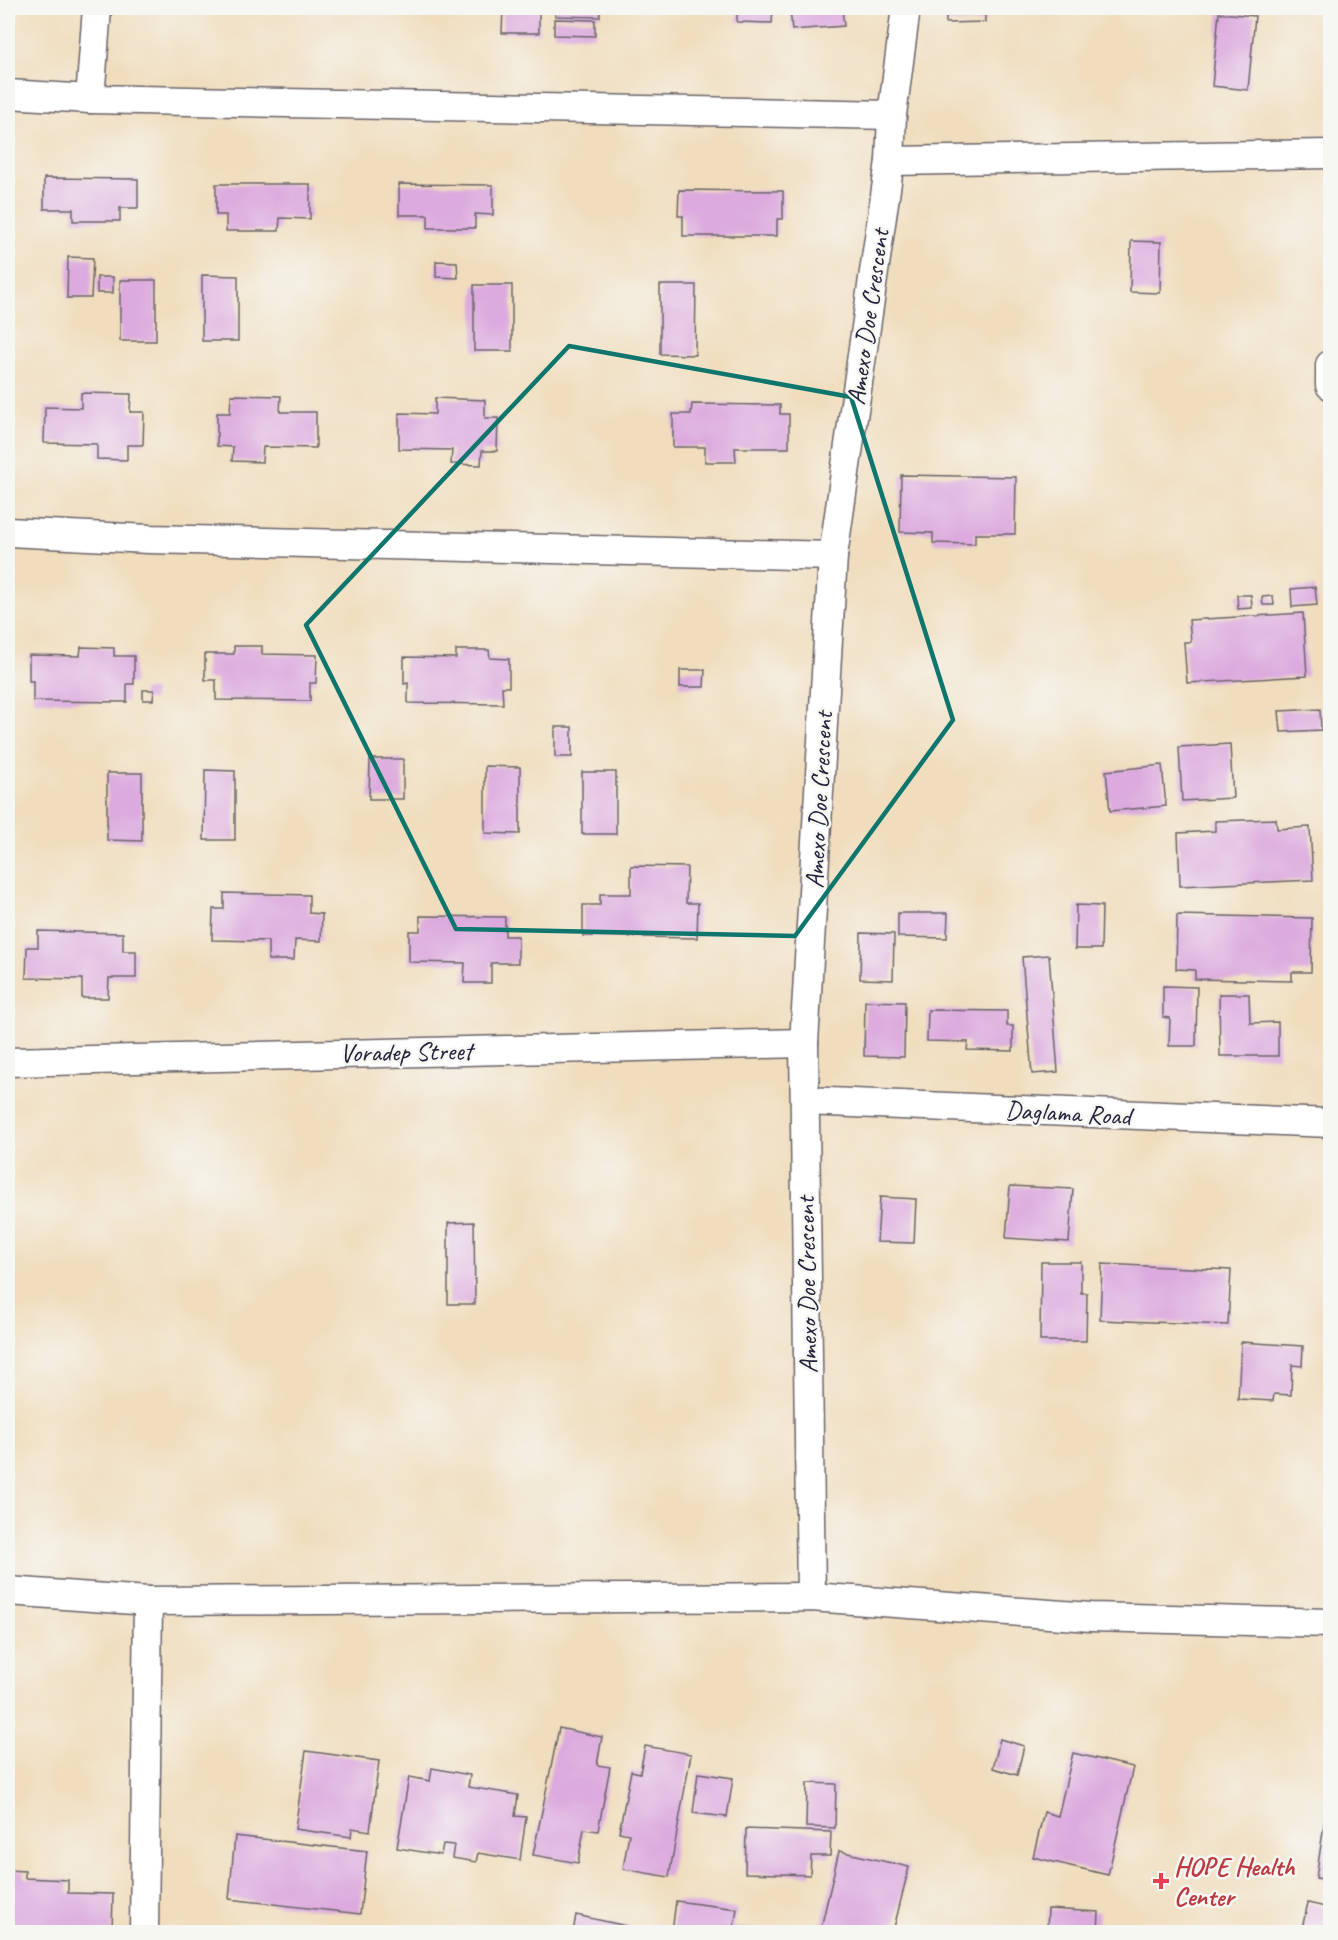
<svg xmlns="http://www.w3.org/2000/svg" width="1338" height="1940" font-family="Caveat,sans-serif">
	<style>
		.building { fill: #dcaade }
		.lines { fill: none; stroke-linecap: round; stroke-linejoin: round }
		.street-casing { stroke: #6a6368; stroke-width: 31 }
		.street { stroke: #fff; stroke-width: 28 }
		.marked { fill: none; stroke: #0f766e; stroke-width: 4.5; stroke-linejoin: round }
		.health-dot { fill: #e0444e; stroke: #f6f6f2; stroke-width: 2 }
		.labels { text-anchor: middle; dominant-baseline: central; stroke-width: 5; stroke-linejoin: round; paint-order: stroke }
		.street-label { font-size: 26px; fill: #22223b; stroke: #f6f6f2 }
		.health-label { font-size: 26px; font-weight: bold; fill: #be3a42; stroke: #f6f6f2; text-anchor: start }
	</style>
	<rect width="100%" height="100%" fill="#f6f6f2"/>
	<filter id="ink" filterUnits="userSpaceOnUse"><feTurbulence type="fractalNoise" baseFrequency=".0167" numOctaves="2"/><feDisplacementMap in="SourceGraphic" scale="12" xChannelSelector="R" yChannelSelector="G"/><feConvolveMatrix kernelMatrix="1 2 1 2 8 2 1 2 1" color-interpolation-filters="sRGB"/></filter>
	<filter id="wash" filterUnits="userSpaceOnUse"><feTurbulence type="fractalNoise" baseFrequency=".008" numOctaves="4" result="noise"/><feDisplacementMap in="SourceGraphic" scale="24" xChannelSelector="R" yChannelSelector="G"/><feGaussianBlur stdDeviation="1.35" result="paint"/><feColorMatrix in="noise" values="0 0 0 0 0 0 0 0 0 0 0 0 0 0 0 0 0 1.4 0 .05"/><feComposite in="paint" operator="in"/></filter>
	<g filter="url(#wash)">
		<rect width="100%" height="100%" fill="#f0ddbd"/>
		<g id="blocks">
			<!-- building -->
			<g class="building">
				<polygon points="503,8 539,8 539,33 502,33"/>
				<polygon points="555,8 600,8 600,17 555,16"/>
				<polygon points="737,8 773,8 772,23 737,22"/>
				<polygon points="790,8 842,8 844,26 792,30"/>
				<polygon points="946,8 985,8 985,22 946,23"/>
				<polygon points="1219,13 1255,16 1248,90 1212,86"/>
				<polygon points="554,19 595,20 595,36 554,35"/>
				<polygon points="44,178 138,179 138,208 120,208 120,221 73,221 73,209 44,209"/>
				<polygon points="216,184 310,184 310,219 280,218 279,231 226,231 226,215 216,215"/>
				<polygon points="399,184 493,185 493,215 475,214 475,228 428,228 428,215 399,215"/>
				<polygon points="679,190 783,191 783,219 777,219 777,236 683,236 683,216 678,216"/>
				<polygon points="1131,241 1161,242 1160,293 1130,292"/>
				<polygon points="68,257 93,258 91,298 67,298"/>
				<polygon points="436,261 457,262 458,278 436,277"/>
				<polygon points="202,275 238,276 238,341 202,341"/>
				<rect x="97" y="277" width="16" height="16"/>
				<rect x="120" y="280" width="36" height="61"/>
				<rect x="474" y="285" width="38" height="66"/>
				<polygon points="660,285 696,285 695,355 660,354"/>
				<polygon points="81,393 131,394 130,412 144,412 143,445 127,445 127,460 97,459 97,444 44,443 45,407 81,408"/>
				<polygon points="231,395 281,396 280,412 316,412 316,448 263,447 262,462 232,461 233,447 217,446 217,413 230,413"/>
				<polygon points="435,398 485,400 485,418 498,418 497,451 482,451 481,465 451,464 452,450 399,449 399,413 435,414"/>
				<polygon points="692,404 780,405 780,414 789,414 789,448 735,448 736,462 705,462 705,447 673,447 673,414 691,414"/>
				<polygon points="901,475 1016,477 1015,534 975,534 975,544 933,543 933,533 900,532"/>
				<polygon points="1315,587 1317,605 1292,607 1291,589"/>
				<polygon points="1237,595 1251,595 1252,608 1238,609"/>
				<polygon points="1273,596 1274,605 1263,605 1262,597"/>
				<polygon points="1303,613 1307,676 1187,683 1184,642 1191,642 1189,620"/>
				<polygon points="234,646 262,646 262,654 317,655 316,683 310,683 310,701 216,700 216,680 205,680 205,654 234,654"/>
				<polygon points="81,647 114,648 114,656 134,656 134,684 127,684 127,702 33,701 33,681 29,681 29,655 80,656"/>
				<polygon points="456,650 489,650 490,658 509,659 509,687 502,687 503,704 408,703 408,683 404,684 404,657 456,658"/>
				<polygon points="680,670 705,670 704,687 680,687"/>
				<polygon points="143,690 154,690 153,700 143,700"/>
				<polygon points="1320,709 1321,730 1281,732 1279,711"/>
				<rect x="555" y="727" width="17" height="30"/>
				<polygon points="1230,744 1233,798 1182,801 1179,747"/>
				<polygon points="370,759 403,759 403,799 369,799"/>
				<polygon points="1162,765 1166,806 1110,811 1106,771"/>
				<polygon points="485,766 520,767 520,834 485,833"/>
				<polygon points="205,770 235,771 235,840 204,840"/>
				<rect x="582" y="772" width="34" height="62"/>
				<polygon points="107,773 142,773 142,841 107,840"/>
				<polygon points="1276,819 1277,829 1310,827 1313,880 1180,886 1178,833 1215,831 1215,821"/>
				<polygon points="631,866 687,867 686,903 698,903 697,938 583,936 583,905 600,905 600,894 631,894"/>
				<polygon points="224,893 309,895 309,913 322,914 321,941 295,940 294,960 268,960 268,941 212,940 213,909 224,909"/>
				<polygon points="1076,905 1102,906 1101,949 1075,949"/>
				<polygon points="898,913 948,913 947,938 898,937"/>
				<polygon points="1177,915 1312,918 1311,972 1292,972 1292,981 1195,979 1195,970 1176,969"/>
				<polygon points="420,916 505,917 505,936 518,936 518,963 491,963 491,983 464,983 465,963 409,962 409,931 420,931"/>
				<polygon points="38,931 123,933 123,951 136,951 136,978 109,978 108,998 82,998 82,979 26,978 27,947 38,947"/>
				<polygon points="861,933 894,934 893,980 860,979"/>
				<polygon points="1049,955 1058,1072 1032,1074 1022,957"/>
				<polygon points="1163,986 1197,987 1196,1046 1169,1046 1170,1018 1163,1017"/>
				<polygon points="1219,994 1249,994 1250,1023 1278,1022 1278,1056 1220,1056"/>
				<polygon points="865,1001 905,1002 904,1057 864,1056"/>
				<polygon points="928,1010 1007,1011 1007,1026 1013,1026 1013,1051 967,1050 968,1042 927,1041"/>
				<polygon points="1010,1186 1073,1189 1069,1242 1006,1238"/>
				<polygon points="880,1197 916,1199 914,1243 877,1242"/>
				<polygon points="474,1222 475,1304 448,1304 448,1223"/>
				<polygon points="1041,1262 1081,1262 1081,1293 1087,1293 1086,1341 1040,1341"/>
				<polygon points="1102,1264 1231,1270 1228,1325 1100,1320"/>
				<polygon points="1241,1342 1303,1346 1302,1366 1292,1365 1291,1395 1274,1394 1273,1401 1238,1399"/>
				<polygon points="559,1728 602,1737 597,1765 610,1767 598,1831 584,1829 578,1863 533,1855"/>
				<polygon points="1000,1739 1024,1746 1017,1775 993,1768"/>
				<polygon points="645,1746 691,1754 669,1877 623,1869 629,1834 619,1832 631,1771 640,1773"/>
				<polygon points="306,1751 379,1761 370,1831 352,1828 351,1837 295,1829"/>
				<polygon points="1073,1753 1133,1767 1108,1875 1033,1857 1044,1812 1058,1816"/>
				<polygon points="432,1768 470,1775 468,1787 518,1795 515,1816 526,1817 520,1860 478,1853 476,1862 452,1858 454,1845 443,1844 441,1855 397,1848 409,1777 430,1781"/>
				<polygon points="698,1773 733,1778 727,1817 693,1813"/>
				<polygon points="807,1783 836,1784 835,1828 806,1827"/>
				<polygon points="1328,1798 1330,1798 1330,1880 1316,1878"/>
				<polygon points="746,1829 831,1832 830,1856 811,1856 810,1875 745,1873"/>
				<polygon points="235,1836 367,1851 360,1914 229,1899"/>
				<polygon points="839,1851 909,1867 893,1932 820,1932"/>
				<polygon points="8,1870 25,1871 25,1878 68,1880 68,1893 113,1894 112,1932 8,1932"/>
				<polygon points="676,1901 737,1909 734,1927 749,1929 748,1932 672,1932"/>
				<polygon points="1308,1903 1330,1908 1330,1932 1301,1932"/>
				<polygon points="1048,1909 1099,1912 1098,1932 1047,1932"/>
				<polygon points="576,1915 649,1931 648,1932 573,1932"/>
			</g>
		</g>
	</g>
	<g filter="url(#ink)">
		<use href="#blocks" fill-opacity="0" stroke="#6a6368" stroke-width="1.5"/>
		<g class="lines">
			<!-- street casing -->
			<g class="street-casing">
				<g id="street">
					<polyline points="8,94 90,99 892,115"/>
					<polyline points="90,99 97,8"/>
					<polyline points="890,161 1330,154"/>
					<polyline points="1330,365 1330,385"/>
					<polyline points="8,532 149,539 833,556"/>
					<polyline points="8,1062 804,1043"/>
					<polyline points="805,1101 1330,1123"/>
					<polyline points="8,1591 148,1601 811,1597 1091,1617 1330,1623"/>
					<polyline points="811,1597 804,1043 833,556 890,161 892,115 906,8"/>
					<polyline points="144,1932 148,1601"/>
				</g>
			</g>
			<!-- street -->
			<use href="#street" class="street"/>
		</g>
	</g>
	<!-- marked area -->
	<path class="marked" d="M569,346L851,397L953,720L795,936L456,929L306,625Z"/>
	<!-- markers -->
	<path class="health-dot" d="M1158 1872h6v6h6v6h-6v6h-6v-6h-6v-6h6z"/>
	<g class="labels">
		<!-- street labels -->
		<g class="street-label">
			<text transform="translate(868 317) rotate(-82)">Amexo Doe Crescent</text>
			<text transform="translate(819 800) rotate(-87)">Amexo Doe Crescent</text>
			<text transform="translate(406 1052) rotate(-1)">Voradep Street</text>
			<text transform="translate(1068 1113) rotate(3)">Daglama Road</text>
			<text transform="translate(807 1285) rotate(-91)">Amexo Doe Crescent</text>
		</g>
		<!-- health labels -->
		<g class="health-label">
			<text x="1174" y="1866">HOPE Health<tspan x="1174" dy="30">Center</tspan></text>
		</g>
	</g>
	<!-- margin -->
	<rect width="1338" height="1940" fill="none" stroke="#f6f6f2" stroke-width="30"/>
</svg>
